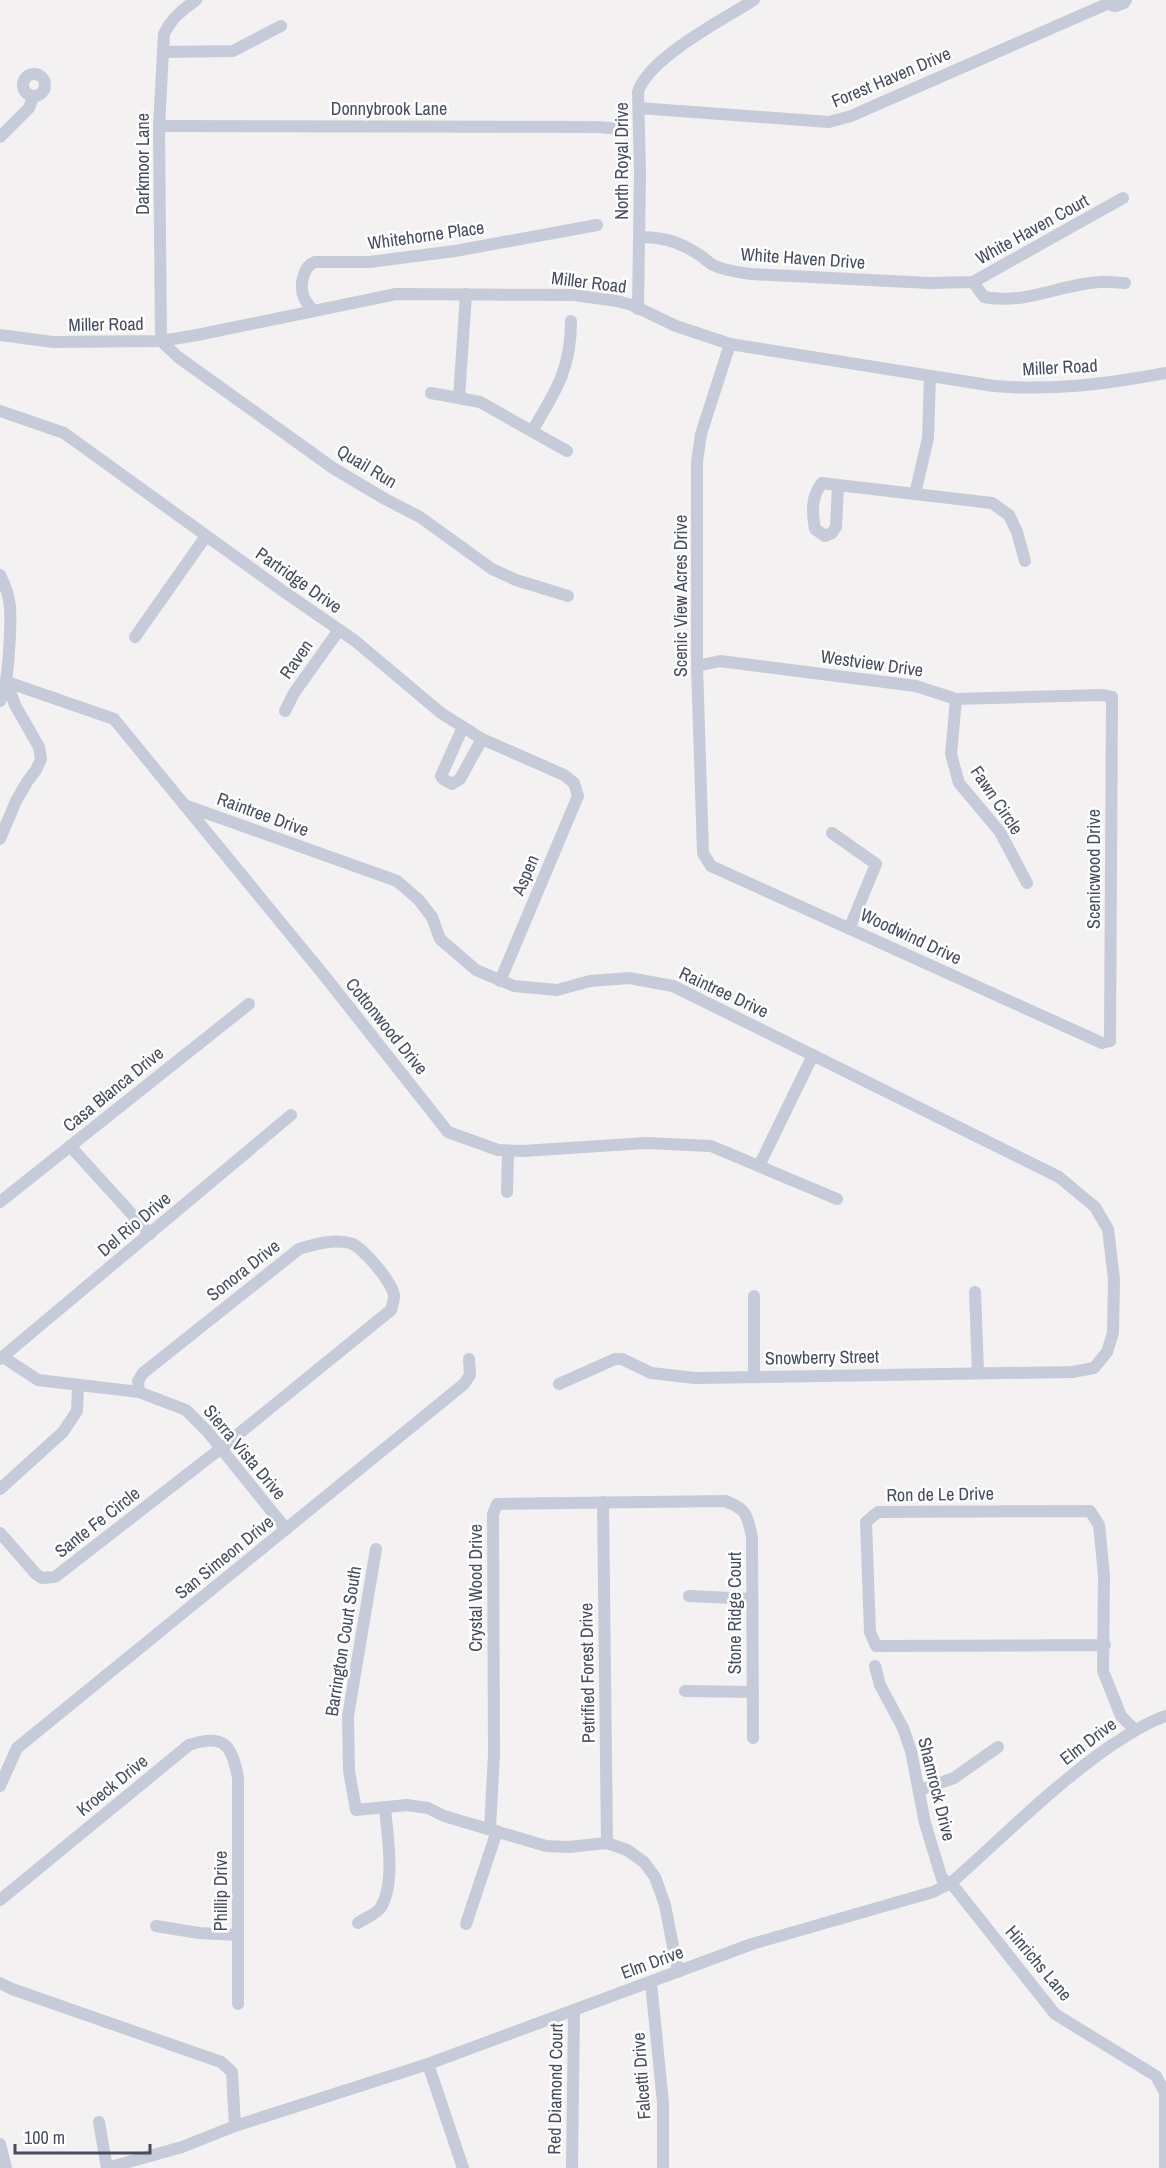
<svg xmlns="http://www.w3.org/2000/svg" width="1166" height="2168" font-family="'Archivo Narrow',sans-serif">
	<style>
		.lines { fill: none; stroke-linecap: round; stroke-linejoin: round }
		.minor { stroke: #c6cbda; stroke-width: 12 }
		.labels { text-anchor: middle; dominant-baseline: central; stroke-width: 5; stroke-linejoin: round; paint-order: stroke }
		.street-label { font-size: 18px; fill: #474d60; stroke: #fff }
	</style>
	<rect width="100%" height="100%" fill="#f3f1f1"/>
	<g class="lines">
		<!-- minor -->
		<g class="minor">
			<path d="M196,0C182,10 171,19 164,34L159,126L161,341L178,357L333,468L385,499L420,517L492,569L516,580L568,596"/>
			<polyline points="1108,0 1111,5 1116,6 1124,3 1126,0"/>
			<polyline points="163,52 233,51 281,26"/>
			<circle cx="34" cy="85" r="11"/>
			<polyline points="639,108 829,122 851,116 1109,3"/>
			<polyline points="159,126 599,127 620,129"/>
			<polyline points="0,137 29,108 33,97"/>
			<path d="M639,237C662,237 678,241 698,254C703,257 708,262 713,265C725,271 738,272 751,274L930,283L973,282L1123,198"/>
			<path d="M973,282L984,297C1028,305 1059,284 1101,282C1109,281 1117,283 1125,283"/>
			<path d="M638,309L640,173L638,92C648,58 724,19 754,0"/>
			<path d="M313,311C310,306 306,302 304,298C299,286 303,266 315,262H369L455,251L597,225"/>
			<path d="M0,335L53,342L161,341L197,335L396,294L574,295L617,301L632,305L676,326L730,344L994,386C1054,391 1107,384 1166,373"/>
			<polyline points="431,393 480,402 567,451"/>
			<polyline points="459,398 466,294"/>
			<polyline points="0,411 64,433 280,589 354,640 441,713 482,739 564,775 574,783 578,796 500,981"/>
			<path d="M532,431C556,391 571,369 571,321"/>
			<path d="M838,485L836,527L832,533L825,536L815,529C812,513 811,496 822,483L838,485L992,503L1009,515L1017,532L1025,561"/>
			<polyline points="915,494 928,438 930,376"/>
			<path d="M0,575C5,585 9,595 10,607C11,624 9,687 0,701"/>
			<polyline points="135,637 206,536"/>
			<polyline points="697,666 720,661 916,686 956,699 1102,695 1112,697 1110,1041 1102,1043 711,866 703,853 697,666 697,462 701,434 730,344"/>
			<polyline points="7,682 114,719 327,979 448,1132 498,1150 523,1151 646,1143 711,1146 837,1199"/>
			<polyline points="956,699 951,754 959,783 1000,832 1027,883"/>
			<polyline points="285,711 294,693 339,630"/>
			<polyline points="463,727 441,776 443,779 452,784 460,779 482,739"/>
			<polyline points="184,805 397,881 419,900 432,917 440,939 476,970 514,986 557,990 590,981 629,978 673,986 1059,1177 1095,1207 1108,1229 1114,1279 1113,1333 1107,1352 1094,1368 1072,1372 695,1378 651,1373 622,1359 615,1359 559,1384"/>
			<polyline points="832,833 876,864 850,927"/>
			<polyline points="0,839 16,801 27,782 36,770 41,759 39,747 15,705 7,682"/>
			<polyline points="70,1146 150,1234"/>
			<polyline points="759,1166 813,1055"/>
			<polyline points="507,1192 508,1151"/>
			<polyline points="0,1202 249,1004"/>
			<polyline points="975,1292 978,1372"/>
			<polyline points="754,1296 754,1377"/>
			<polyline points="3,1357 38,1380 139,1392 186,1410 207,1431 286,1529"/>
			<polyline points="0,1359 291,1115"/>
			<polyline points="0,1489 63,1432 77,1411 78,1386"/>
			<polyline points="603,1502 607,1843"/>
			<path d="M0,1533L36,1574L42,1578L55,1577L220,1449L391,1310C392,1306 394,1301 394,1296C394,1284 362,1246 350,1243C332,1239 316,1244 299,1249L143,1373L138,1381L139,1392"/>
			<polyline points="376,1549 348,1716 349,1771 356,1810 407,1805 428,1808 444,1816 546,1846 568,1847 607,1843 627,1850 644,1862 655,1877 665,1905 678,1972"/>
			<polyline points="689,1596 752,1599"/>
			<polyline points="1105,1645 876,1646 870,1632 866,1522 878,1512 1090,1511 1099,1525 1104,1575 1103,1671 1121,1716 1135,1730"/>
			<polyline points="875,1666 880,1685 903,1728 911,1751 925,1823 942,1879 951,1883 1055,2014 1156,2076 1165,2093 1165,2168"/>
			<polyline points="685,1691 753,1692"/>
			<polyline points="0,1786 17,1748 464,1384 470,1375 469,1359"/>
			<polyline points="920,1790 954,1778 998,1747"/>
			<path d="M490,1828L494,1755L493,1514L497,1504L725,1501C747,1509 747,1515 752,1537L753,1738"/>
			<path d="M0,1900L189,1745C224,1733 232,1745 238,1778V2004"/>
			<path d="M358,1923C365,1918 377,1914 381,1907C396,1882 387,1835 385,1807"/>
			<polyline points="466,1924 497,1831"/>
			<polyline points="156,1926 199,1933 238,1935"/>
			<polyline points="0,1983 12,1989 221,2062 232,2072 235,2126"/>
			<polyline points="651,1983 663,2103 663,2168"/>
			<polyline points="428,2064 463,2168"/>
			<polyline points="99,2122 107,2168"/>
			<polyline points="0,2144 6,2168"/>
			<path d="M107,2168L182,2147L235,2126L428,2064L752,1944L933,1892L951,1883C1003,1837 1052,1787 1109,1747C1128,1735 1145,1723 1166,1716"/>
			<polyline points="572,2168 574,2010"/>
		</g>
	</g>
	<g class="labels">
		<!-- street labels -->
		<g class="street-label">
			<text transform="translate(891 77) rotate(-23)">Forest Haven Drive</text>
			<text x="389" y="108">Donnybrook Lane</text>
			<text transform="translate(621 161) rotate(-90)">North Royal Drive</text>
			<text transform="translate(142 164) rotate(-90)">Darkmoor Lane</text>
			<text transform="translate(1032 229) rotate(-29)">White Haven Court</text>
			<text transform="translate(426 235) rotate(-8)">Whitehorne Place</text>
			<text transform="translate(803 258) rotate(4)">White Haven Drive</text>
			<text transform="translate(589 282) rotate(7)">Miller Road</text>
			<text transform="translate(106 324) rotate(-1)">Miller Road</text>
			<text transform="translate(1060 367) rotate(-3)">Miller Road</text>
			<text transform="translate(367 466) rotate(31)">Quail Run</text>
			<text transform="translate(299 580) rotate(35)">Partridge Drive</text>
			<text transform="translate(680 596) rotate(-90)">Scenic View Acres Drive</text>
			<text transform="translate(296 659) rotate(-55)">Raven</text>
			<text transform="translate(872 663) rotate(8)">Westview Drive</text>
			<text transform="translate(997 800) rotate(56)">Fawn Circle</text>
			<text transform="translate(263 814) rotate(20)">Raintree Drive</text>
			<text transform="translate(1093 869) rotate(-90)">Scenicwood Drive</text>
			<text transform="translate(525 875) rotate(-67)">Aspen</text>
			<text transform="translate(911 936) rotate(25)">Woodwind Drive</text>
			<text transform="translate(724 992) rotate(25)">Raintree Drive</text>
			<text transform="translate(387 1026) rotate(51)">Cottonwood Drive</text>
			<text transform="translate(113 1089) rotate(-39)">Casa Blanca Drive</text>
			<text transform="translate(134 1224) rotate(-40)">Del Rio Drive</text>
			<text transform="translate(243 1270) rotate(-38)">Sonora Drive</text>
			<text transform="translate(822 1357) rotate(-1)">Snowberry Street</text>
			<text transform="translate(245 1452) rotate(50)">Sierra Vista Drive</text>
			<text transform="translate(940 1494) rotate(-1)">Ron de Le Drive</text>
			<text transform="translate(97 1522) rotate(-38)">Sante Fe Circle</text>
			<text transform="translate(224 1557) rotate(-39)">San Simeon Drive</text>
			<text transform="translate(475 1588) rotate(-90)">Crystal Wood Drive</text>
			<text transform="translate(734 1613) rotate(-90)">Stone Ridge Court</text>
			<text transform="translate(343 1641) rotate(-81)">Barrington Court South</text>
			<text transform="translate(587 1673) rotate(-91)">Petrified Forest Drive</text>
			<text transform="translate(1088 1741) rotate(-37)">Elm Drive</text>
			<text transform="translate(112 1785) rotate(-39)">Kroeck Drive</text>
			<text transform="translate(937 1789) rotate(76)">Shamrock Drive</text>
			<text transform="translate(220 1891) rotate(-90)">Phillip Drive</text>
			<text transform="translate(652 1962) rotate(-20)">Elm Drive</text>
			<text transform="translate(1039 1963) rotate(50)">Hinrichs Lane</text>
			<text transform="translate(641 2076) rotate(-94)">Falcetti Drive</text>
			<text transform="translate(555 2089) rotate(-89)">Red Diamond Court</text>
		</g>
	</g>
	<!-- scale -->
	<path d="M15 2144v9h135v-9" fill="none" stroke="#474d60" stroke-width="3"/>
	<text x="24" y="2144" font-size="18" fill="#474d60" stroke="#ffffff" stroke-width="4.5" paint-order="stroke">100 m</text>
</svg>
